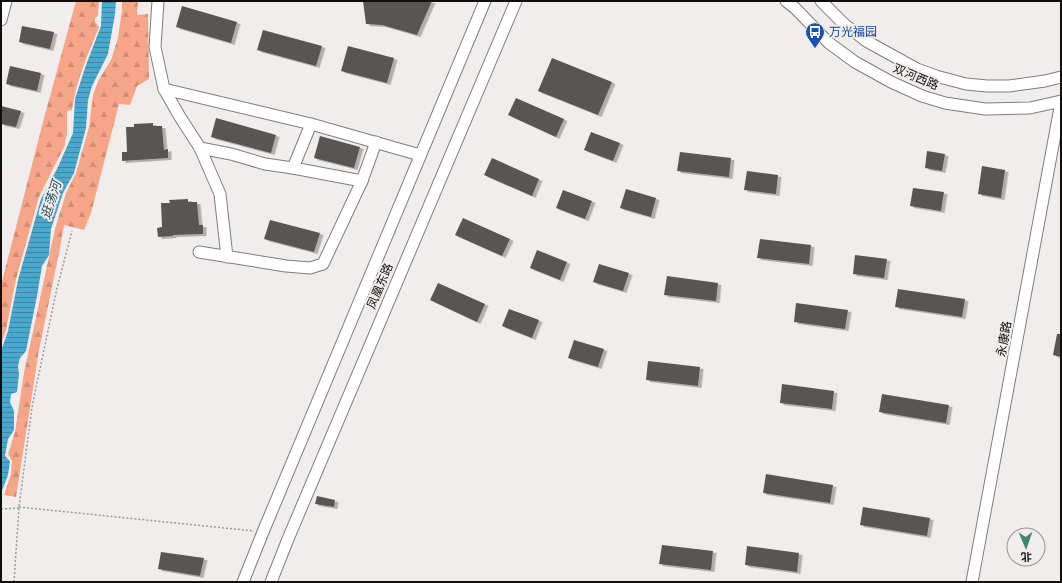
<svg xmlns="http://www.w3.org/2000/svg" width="1062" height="583" font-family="'Fira Sans Condensed','Noto Sans SC',sans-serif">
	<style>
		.forest { fill: url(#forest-firs) }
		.water { fill: url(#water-rules) }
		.building { fill: #585453; filter: url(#shadow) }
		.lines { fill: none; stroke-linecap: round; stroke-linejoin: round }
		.minor-casing { stroke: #807d7c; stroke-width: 13 }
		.path { stroke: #9c9998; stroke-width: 1.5; stroke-dasharray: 2 2; stroke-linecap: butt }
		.minor { stroke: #fff; stroke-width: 11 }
		.labels { text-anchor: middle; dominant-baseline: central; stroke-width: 4; stroke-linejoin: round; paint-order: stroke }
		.transit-label { font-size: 12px; fill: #164399; stroke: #f1edec; text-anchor: start }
		.street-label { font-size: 12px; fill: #100f0e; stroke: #f1edec }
		.water-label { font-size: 13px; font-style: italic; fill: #254e5f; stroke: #f1edec }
	</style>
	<defs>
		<pattern id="forest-firs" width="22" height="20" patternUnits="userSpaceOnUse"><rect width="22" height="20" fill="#f6a588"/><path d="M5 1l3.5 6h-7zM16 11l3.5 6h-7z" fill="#d28d74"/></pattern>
		<pattern id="water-rules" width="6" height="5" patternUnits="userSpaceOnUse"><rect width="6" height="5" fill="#4aa8ce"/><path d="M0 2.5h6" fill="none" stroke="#3c87a6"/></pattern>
		<filter id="shadow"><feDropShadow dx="3.5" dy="2" stdDeviation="0" flood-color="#0004"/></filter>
	</defs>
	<rect width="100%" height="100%" fill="#f1edec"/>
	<!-- forest -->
	<g class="forest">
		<path d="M76,1H99L98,16L95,18V22L99,27C88,54 76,81 72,110L67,111V134L65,141V145L39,197L16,279L6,330L1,344V285L43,122Z"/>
		<polygon points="122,1 138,1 137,15 148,14 149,79 137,86 130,105 119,104 91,213 84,230 64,225 60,248 39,350 16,497 4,495 11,474 12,461 8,454 15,432 24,373 55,229 66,193 76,173 89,127 93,95 98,81 111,60 118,38 122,10"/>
	</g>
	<!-- water -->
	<polygon class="water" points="102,1 116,1 115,14 108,54 92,86 88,100 86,128 74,173 63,193 51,229 49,255 42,266 37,296 26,351 20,358 18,366 19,374 17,392 11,394 10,402 14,411 14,430 8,439 5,456 10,461 8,475 1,493 2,582 1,582 1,351 8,331 18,280 41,199 58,167 73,133 75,99 86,65 101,26"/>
	<!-- building -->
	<g class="building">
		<polygon points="363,1 432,1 417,35 382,25 366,24"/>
		<polygon points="182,6 237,22 231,43 176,27"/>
		<polygon points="22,26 54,32 50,49 19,42"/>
		<polygon points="263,30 322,46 316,66 257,50"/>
		<polygon points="348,46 394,58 387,83 341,71"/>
		<polygon points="552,58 612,82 598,115 538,91"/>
		<polygon points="10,66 41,73 37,91 6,84"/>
		<polygon points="516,98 564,119 556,137 508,115"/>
		<polygon points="1,106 21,111 16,127 1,124"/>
		<polygon points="216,118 276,135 271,153 211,137"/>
		<polygon points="153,123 153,126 162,126 164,150 168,149 168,158 122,161 122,152 127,152 126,127 134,127 134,124"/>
		<polygon points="591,132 620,143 613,161 584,150"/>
		<polygon points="320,136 360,147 354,168 314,158"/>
		<polygon points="927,151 945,154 942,171 925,168"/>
		<polygon points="680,152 731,158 729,177 677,171"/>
		<polygon points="492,158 539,179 532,196 484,175"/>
		<polygon points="982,166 1005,170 1001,198 978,194"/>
		<polygon points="747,171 778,175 776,194 744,190"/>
		<polygon points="913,188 944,192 941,211 910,206"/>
		<polygon points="626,189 656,198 651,217 620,208"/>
		<polygon points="563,190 592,201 585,219 556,208"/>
		<polygon points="188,199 188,202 197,202 199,225 203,225 203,234 173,235 173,236 158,237 157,228 162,227 161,203 170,203 169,200"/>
		<polygon points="463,218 510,239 502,256 455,235"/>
		<polygon points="270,220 320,233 314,252 264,239"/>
		<polygon points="760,239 811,245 809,264 757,258"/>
		<polygon points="537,250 567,262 560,280 530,268"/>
		<polygon points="855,255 887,259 884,278 853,274"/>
		<polygon points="599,264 629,273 623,291 593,282"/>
		<polygon points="667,276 718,283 716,301 664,295"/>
		<polygon points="438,283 485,304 477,322 430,300"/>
		<polygon points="898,289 965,299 962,317 895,307"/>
		<polygon points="796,303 848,310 845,329 794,322"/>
		<polygon points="509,309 539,320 532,338 502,326"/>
		<polygon points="1057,334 1061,334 1061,357 1053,355"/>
		<polygon points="574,340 604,349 598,367 568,358"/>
		<polygon points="648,361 700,367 698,386 646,380"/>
		<polygon points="782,384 834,391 832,409 780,403"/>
		<polygon points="882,394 949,405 946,423 879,412"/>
		<polygon points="766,474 833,485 830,503 763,493"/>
		<polygon points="317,496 335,500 334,507 315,504"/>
		<polygon points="863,507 930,518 927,536 860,525"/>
		<polygon points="662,545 713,551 711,570 659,564"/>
		<polygon points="747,546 799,553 797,572 745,565"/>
		<polygon points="161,552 204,558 200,576 158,569"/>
	</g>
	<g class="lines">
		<!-- minor casing -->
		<g class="minor-casing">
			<g id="minor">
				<polyline points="158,1 155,47 164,89 311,124 420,155"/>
				<polyline points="786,1 795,8 829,43 855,62 891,82 922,96 945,103 985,109 1030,108 1061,101"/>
				<polyline points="821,1 845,25 868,42 917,69 936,76 966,84 987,86 1009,86 1045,81 1061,77"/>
				<polyline points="1,20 6,1"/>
				<polyline points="164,89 180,117 200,148"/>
				<polyline points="293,168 311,124"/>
				<polyline points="199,252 286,266 310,268 323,264 362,181 376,142"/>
				<polyline points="227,257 220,194 200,148 231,154 265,164 293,168 362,181"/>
				<polyline points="243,582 263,532 485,1"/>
				<polyline points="271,582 288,539 516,1"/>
				<polyline points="972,582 1061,102"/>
			</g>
		</g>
		<!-- path -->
		<g class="path">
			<polyline points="19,507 254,531"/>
			<polyline points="1,509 19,508"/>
			<polyline points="14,582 19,507 32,407 57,288 72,231"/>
		</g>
		<!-- minor -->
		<use href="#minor" class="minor"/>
	</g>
	<!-- icons -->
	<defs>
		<g id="bus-pin" transform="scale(1)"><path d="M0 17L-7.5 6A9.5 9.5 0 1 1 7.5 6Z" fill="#1a4fb4" stroke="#f1edec"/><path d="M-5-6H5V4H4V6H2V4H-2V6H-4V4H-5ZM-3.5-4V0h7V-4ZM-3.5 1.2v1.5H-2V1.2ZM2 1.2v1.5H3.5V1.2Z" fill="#fff"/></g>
	</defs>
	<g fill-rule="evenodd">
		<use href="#bus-pin" x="815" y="32"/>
	</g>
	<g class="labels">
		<!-- transit labels -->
		<g class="transit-label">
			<text x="829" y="32">万光福园</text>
		</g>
		<!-- street labels -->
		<g class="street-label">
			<text transform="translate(916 77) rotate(23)">双河西路</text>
			<text transform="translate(380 286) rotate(-67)">凤凰东路</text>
			<text transform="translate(1004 339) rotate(-80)">永康路</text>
		</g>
		<!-- water labels -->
		<g class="water-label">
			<text transform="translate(51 200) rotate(-72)">逛荡河</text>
		</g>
	</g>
	<!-- border -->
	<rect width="1062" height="583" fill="none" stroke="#100f0e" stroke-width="4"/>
	<!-- north arrow -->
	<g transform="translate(1026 547) rotate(178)"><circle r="19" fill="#f1edec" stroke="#979493"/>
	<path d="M0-3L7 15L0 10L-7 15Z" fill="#438371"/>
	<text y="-6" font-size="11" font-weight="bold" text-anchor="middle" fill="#100f0e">北</text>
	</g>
</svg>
